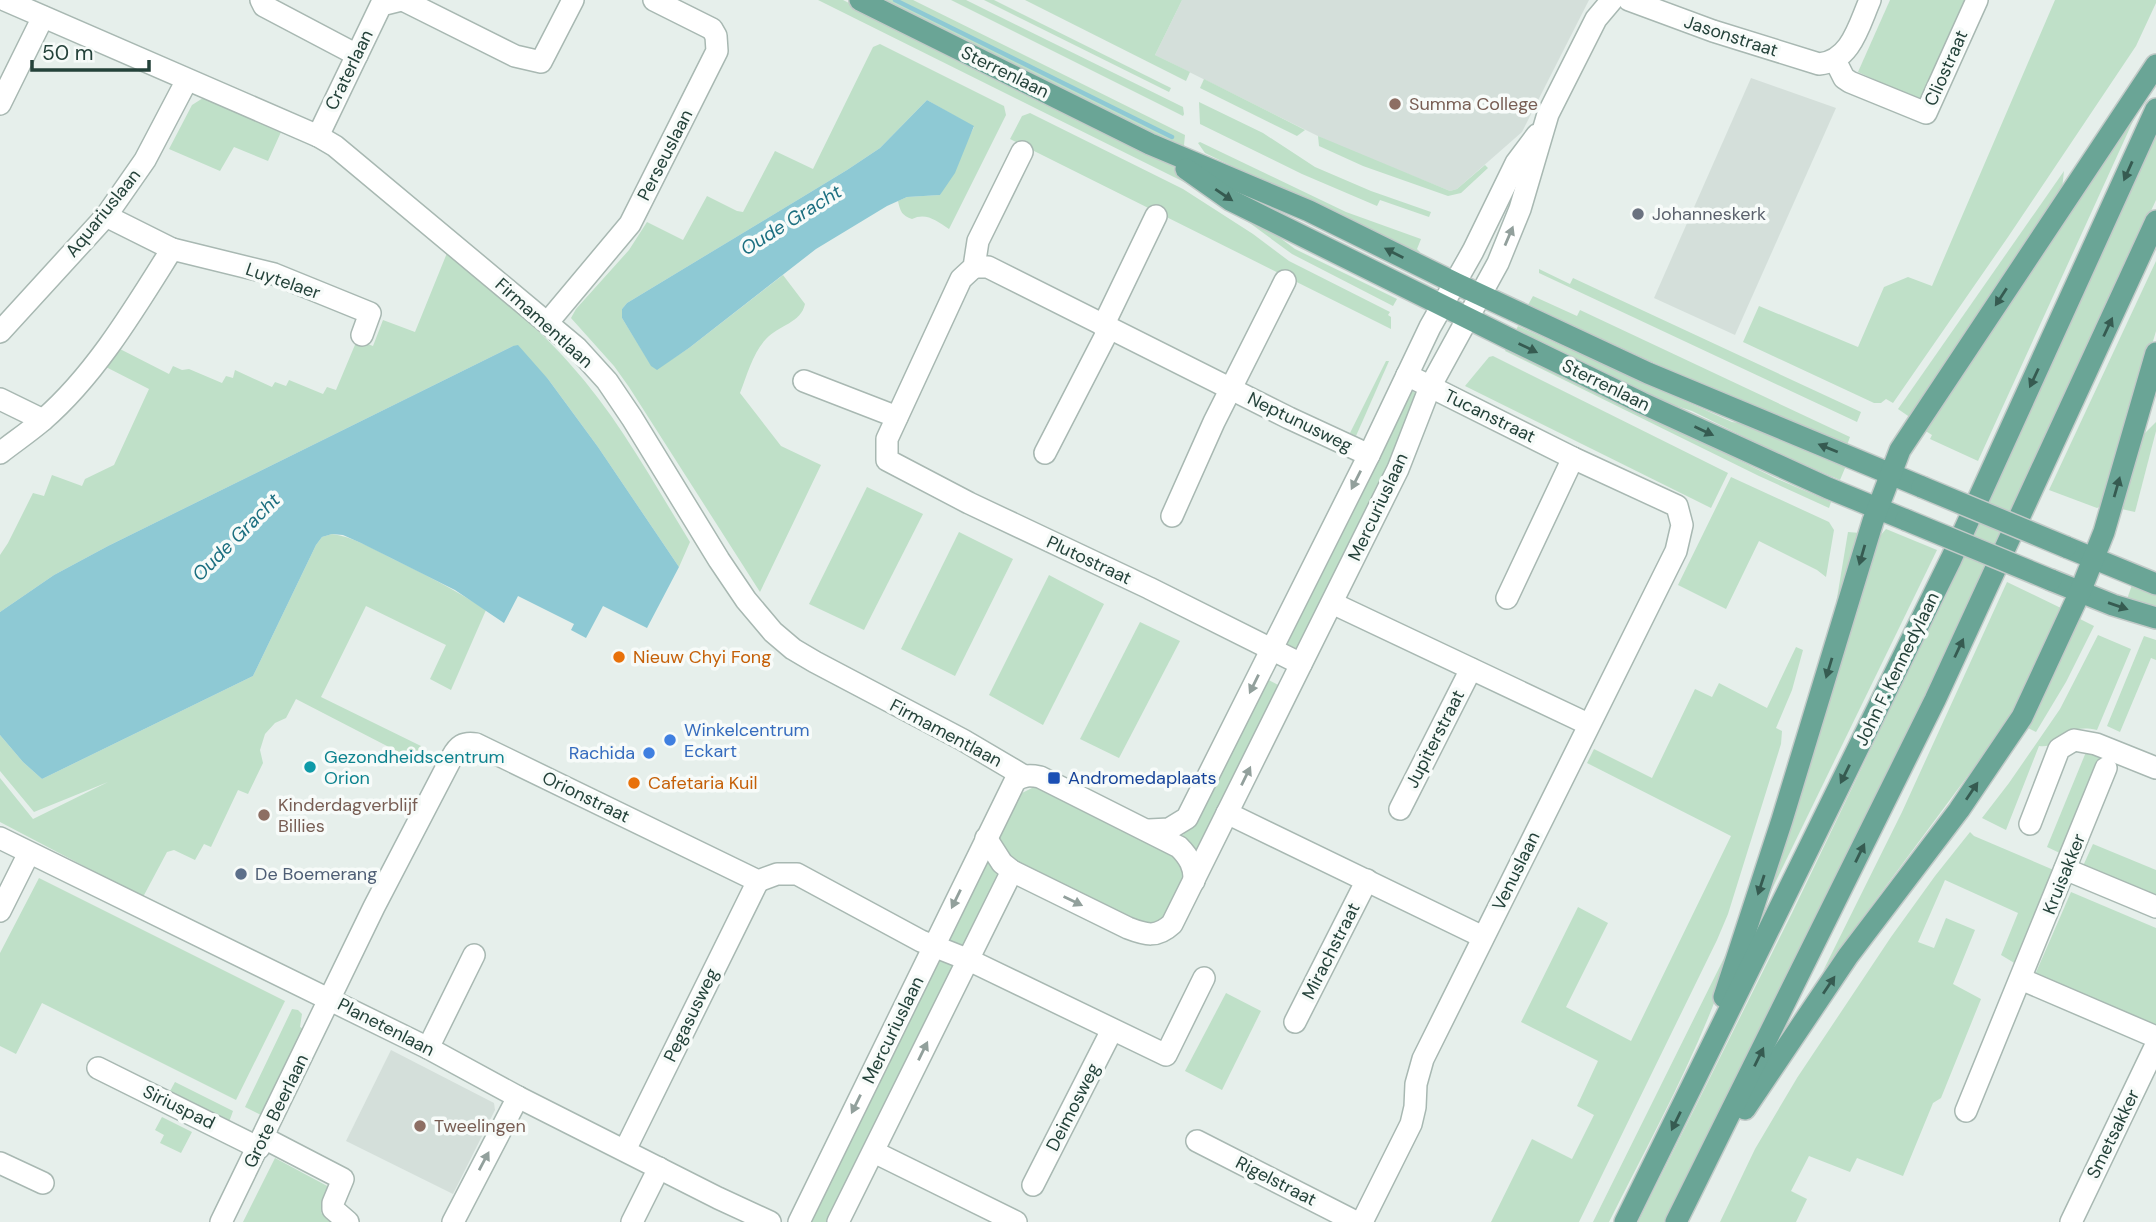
<svg xmlns="http://www.w3.org/2000/svg" width="2156" height="1222" font-family="'DM Sans',sans-serif">
	<style>
		.built { fill: #d4dfda }
		.green { fill: #bfe0c8 }
		.water { fill: #8ec9d4 }
		.lines { fill: none; stroke-linecap: round; stroke-linejoin: round }
		.stream { stroke: #8ec9d4; stroke-width: 4.5 }
		.minor-casing { stroke: #a8b8b2; stroke-width: 24 }
		.major-casing { stroke: #c2cac8; stroke-width: 24 }
		.minor { stroke: #fff; stroke-width: 21 }
		.major { stroke: #6aa596; stroke-width: 21 }
		.major-bridge-casing { stroke: #c2cac8; stroke-width: 24; stroke-linecap: butt }
		.major-bridge { stroke: #6aa596; stroke-width: 21 }
		.oneway { fill: #365b51 }
		.oneway2 { fill: #92a09c }
		.education-dot { fill: #8d6e63; stroke: #f7fbf9; stroke-width: 2.5 }
		.worship-dot { fill: #6b7280; stroke: #f7fbf9; stroke-width: 2.5 }
		.food-dot { fill: #e8710a; stroke: #f7fbf9; stroke-width: 2.5 }
		.shop-dot { fill: #3f7fe0; stroke: #f7fbf9; stroke-width: 2.5 }
		.culture-dot { fill: #0f9aa8; stroke: #f7fbf9; stroke-width: 2.5 }
		.transit-dot { fill: #1a4fb4; stroke: #f7fbf9; stroke-width: 2.5 }
		.service-dot { fill: #5c6f8a; stroke: #f7fbf9; stroke-width: 2.5 }
		.labels { text-anchor: middle; dominant-baseline: central; stroke-width: 7; stroke-linejoin: round; paint-order: stroke }
		.street-label { font-size: 18px; fill: #24423a; stroke: #f7fbf9 }
		.education-label { font-size: 18px; fill: #785e54; stroke: #f7fbf9; text-anchor: start }
		.worship-label { font-size: 18px; fill: #5b616d; stroke: #f7fbf9; text-anchor: start }
		.food-label { font-size: 18px; fill: #c56008; stroke: #f7fbf9; text-anchor: start }
		.shop-label { font-size: 18px; fill: #366cbe; stroke: #f7fbf9; text-anchor: start }
		.culture-label { font-size: 18px; fill: #0d838f; stroke: #f7fbf9; text-anchor: start }
		.transit-label { font-size: 18px; fill: #164399; stroke: #f7fbf9; text-anchor: start }
		.service-label { font-size: 18px; fill: #4e5e75; stroke: #f7fbf9; text-anchor: start }
		.water-label { font-size: 19px; font-style: italic; fill: #1c6f80; stroke: #f7fbf9 }
	</style>
	<rect width="100%" height="100%" fill="#e6efeb"/>
	<!-- built -->
	<g class="built">
		<polygon points="1182,0 1589,0 1522,132 1457,189 1450,191 1334,144 1155,55"/>
		<polygon points="1751,78 1836,108 1735,335 1654,298"/>
		<polygon points="391,1050 494,1103 495,1110 453,1194 346,1141"/>
	</g>
	<!-- green -->
	<g class="green">
		<polygon points="818,0 843,0 1134,144 1187,174 1260,223 1295,249 1397,299 1393,306 1292,254 1251,224 1186,183"/>
		<polygon points="878,0 913,0 1185,135 1184,145 1187,151"/>
		<polygon points="951,0 966,0 1183,107 1184,114 1183,116"/>
		<polygon points="984,0 994,0 1171,88 1169,92"/>
		<polygon points="1025,0 1182,0 1155,55 1190,72 1186,81"/>
		<polygon points="1890,0 1967,0 1923,102 1858,72"/>
		<polygon points="2055,0 2156,0 2156,3 2136,46 2008,237 1893,403 1886,399 1881,403 1874,403 1743,342 1759,306 1858,347 1884,287 1908,277 1932,286"/>
		<path d="M880,44L1004,106L1006,115L949,229C937,221 926,212 912,219C902,216 900,211 898,201L907,197L940,195L974,127L927,100L880,148L847,170L627,303L622,309V318L651,365L657,369L689,348L783,275L805,304C801,323 779,325 766,339C753,353 747,375 740,393L781,446L821,465L760,592L629,387L614,366L571,318L576,309L629,250L647,222L683,240L707,196L737,211L743,212L775,151L813,169L873,47Z"/>
		<polygon points="1204,79 1305,130 1297,136 1200,88"/>
		<polygon points="203,98 281,132 268,161 234,147 220,171 169,149 192,105"/>
		<polygon points="1199,102 1263,133 1315,167 1371,191 1431,212 1429,217 1380,200 1377,206 1302,174 1200,124"/>
		<polygon points="2139,108 1978,461 1930,439 1932,435 1924,430"/>
		<polygon points="1030,113 1183,189 1253,234 1289,261 1390,312 1388,315 1391,317 1391,329 1010,139 1022,116"/>
		<polygon points="2156,129 2156,200 1927,698 1668,1222 1638,1222 1792,913 1901,686"/>
		<polygon points="1318,136 1450,191 1457,189 1485,165 1488,168 1461,193 1448,196 1363,166 1319,146"/>
		<polygon points="1200,142 1346,212 1421,239 1417,249 1420,252 1418,256 1205,153 1198,143"/>
		<polygon points="2064,171 2062,189 1911,418 1898,409"/>
		<path d="M447,253C489,288 533,322 570,364C618,417 653,482 690,542L679,567L598,447L548,379L513,346L108,546L54,575L0,612V555L8,543L33,493L44,496L52,475L82,486L85,479L114,465L149,389L104,366L118,348L169,374L173,366L182,370L189,369L222,383L226,376L233,378L235,370L272,387L275,382L286,386L289,380L323,394L327,387L336,390L357,340L373,346L383,320L415,332Z"/>
		<polygon points="2156,261 2156,331 2106,504 2097,508 2049,490"/>
		<polygon points="1539,269 1570,284 1573,278 1861,412 1857,422 1539,273"/>
		<polygon points="1533,296 1577,316 1580,310 1850,437 1847,445 1686,383 1661,366 1528,305"/>
		<polygon points="1518,326 1732,422 1755,425 1848,461 1840,480 1775,452 1692,411 1642,395 1515,332"/>
		<polygon points="1508,346 1775,478 1831,502 1829,508 1759,476 1505,351"/>
		<polygon points="1493,356 1728,473 1711,508 1465,386 1489,357"/>
		<polygon points="1386,361 1389,361 1356,436 1350,433"/>
		<polygon points="1406,388 1418,394 1402,449 1302,651 1285,648 1283,636"/>
		<polygon points="2156,422 2156,431 2135,512 2117,508 2140,438"/>
		<polygon points="1731,477 1829,522 1834,530 1826,577 1817,570 1759,541 1726,609 1678,585"/>
		<polygon points="867,487 923,514 864,630 809,604"/>
		<polygon points="1886,529 1937,550 1756,922 1879,537"/>
		<polygon points="959,532 1013,559 955,676 901,649"/>
		<polygon points="1848,532 1860,533 1840,600 1836,604"/>
		<path d="M332,534C353,537 372,548 391,558C424,574 456,590 486,610L451,690L430,679L446,645L366,606L321,697L421,746L416,761L296,699L286,718L275,723L265,734L260,750L263,763L248,794L238,790L211,847L204,844L195,860L174,850L167,852L143,897L0,822V778L33,819L108,782L34,812L0,771V735L23,762L42,779L253,676L316,545L322,537Z"/>
		<polygon points="1049,575 1104,604 1043,725 989,695"/>
		<polygon points="2007,582 2063,609 2016,705 2001,731 1823,971 1902,812"/>
		<polygon points="2132,585 2156,595 2156,614 2126,602"/>
		<polygon points="2078,618 2094,626 2066,682 2036,732 2026,727"/>
		<polygon points="1140,622 1180,641 1119,758 1080,739"/>
		<path d="M2098,635L2131,649L2097,730C2060,722 2064,749 2039,746L2006,830L1982,818L2009,783L2060,709Z"/>
		<polygon points="2144,636 2156,640 2156,660 2151,658 2120,732 2107,726"/>
		<polygon points="1796,647 1803,650 1792,690 1776,728 1782,731 1781,744 1728,914 1717,940 1579,1222 1491,1222 1532,1139 1572,1159 1594,1115 1577,1106 1598,1061 1521,1022 1578,907 1608,923 1566,1007 1631,1041 1731,836 1587,763 1594,749 1652,778 1695,689 1712,697 1719,683 1767,708"/>
		<polygon points="1263,677 1284,688 1204,853 1180,841"/>
		<polygon points="2086,752 2100,757 2062,854 2047,847"/>
		<polygon points="1034,787 1043,787 1166,845 1187,874 1171,913 1148,929 1014,866 999,845 998,832 1011,804 1022,793"/>
		<polygon points="1970,832 1974,836 2056,871 2016,964 2001,955 2018,913 1945,880 1918,942 1934,948 1946,918 1975,930 1953,984 1981,999 1941,1098 1933,1103 1903,1176 1857,1158 1850,1172 1809,1156 1791,1191 1807,1199 1796,1222 1720,1222 1755,1149 1797,1078 1891,937 1935,876"/>
		<polygon points="2093,844 2156,870 2156,896 2083,866"/>
		<polygon points="983,858 993,867 1005,874 969,945 961,947 950,942 947,938"/>
		<polygon points="39,878 285,1001 236,1100 42,1003 16,1054 0,1046 0,953"/>
		<polygon points="2071,892 2156,928 2156,1026 2034,977"/>
		<path d="M1734,947C1704,1043 1654,1132 1609,1222H1593L1728,950Z"/>
		<polygon points="937,958 954,964 956,967 831,1222 803,1222"/>
		<polygon points="1226,993 1261,1011 1222,1090 1185,1071"/>
		<polygon points="292,1009 298,1010 302,1014 300,1027 305,1030 261,1115 245,1107"/>
		<polygon points="175,1082 233,1111 229,1122 169,1093"/>
		<polygon points="162,1117 192,1132 181,1153 160,1143 164,1135 155,1130"/>
		<polygon points="275,1158 331,1188 321,1213 339,1222 243,1222"/>
	</g>
	<!-- water -->
	<g class="water">
		<polygon points="927,100 974,126 955,173 940,195 907,197 887,206 816,249 689,348 657,370 651,366 622,318 622,309 627,303 847,170 880,148"/>
		<polygon points="518,345 548,379 598,447 679,567 647,628 603,606 586,638 571,630 574,624 518,596 504,623 455,590 361,543 343,535 332,534 322,537 316,545 253,676 42,779 23,762 0,735 0,612 54,575 108,546 513,346"/>
	</g>
	<g class="lines">
		<!-- stream -->
		<polyline class="stream" points="895,0 1172,137"/>
		<!-- minor casing -->
		<g class="minor-casing">
			<g id="minor">
				<polyline points="5,0 318,136 335,146 577,348 607,381 632,418 719,560 746,600 773,632 793,649 815,662 963,740 1024,776"/>
				<polyline points="261,0 264,6 357,55"/>
				<polyline points="403,0 515,56 541,62 573,0"/>
				<path d="M1629,0L1713,31L1819,64C1851,61 1859,25 1870,0"/>
				<polyline points="1835,60 1844,78 1850,82 1926,113 1977,0"/>
				<polyline points="0,104 43,17"/>
				<polyline points="318,136 381,5 401,0"/>
				<polyline points="1022,152 978,241 974,267 961,279 887,439 887,460 969,503 1149,588 1301,664"/>
				<polyline points="106,216 172,249"/>
				<polyline points="974,267 988,267 1289,418 1369,455"/>
				<polyline points="548,322 630,224 717,51 716,36 712,29 654,0"/>
				<polyline points="1103,326 1156,216"/>
				<polyline points="0,332 106,216 145,160 187,80"/>
				<polyline points="804,381 897,417"/>
				<polyline points="0,399 43,420"/>
				<path d="M0,453C14,442 29,432 43,420C96,374 135,308 172,249L274,274L370,313L362,335"/>
				<polyline points="1045,453 1109,329"/>
				<polyline points="1172,516 1214,422 1285,281"/>
				<polyline points="1507,598 1573,458"/>
				<polyline points="1332,603 1588,724"/>
				<polyline points="1400,809 1471,669"/>
				<polyline points="1227,813 1483,937"/>
				<polyline points="2030,824 2059,749 2074,740 2096,744 2156,768"/>
				<polyline points="1149,830 1169,829 1187,818 1369,455 1430,327 1473,251 1516,163 1537,135"/>
				<polyline points="0,838 428,1048 518,1097 718,1198 770,1222"/>
				<path d="M986,838L1002,863L1012,871L1128,928C1146,935 1157,938 1172,924L1398,469L1430,387L1498,263L1520,209L1548,114L1596,19L1612,0"/>
				<polyline points="2065,869 2156,907"/>
				<polyline points="0,911 29,853"/>
				<polyline points="2021,979 2156,1037"/>
				<polyline points="1295,1022 1367,880"/>
				<polyline points="428,1048 474,955"/>
				<polyline points="98,1068 259,1148"/>
				<polyline points="1966,1111 2106,768"/>
				<polyline points="264,1138 343,1179 333,1203 333,1209 348,1222"/>
				<polyline points="1197,1141 1356,1222"/>
				<polyline points="625,1150 758,881"/>
				<polyline points="874,1152 1016,1222"/>
				<polyline points="0,1163 43,1183"/>
				<polyline points="1033,1185 1112,1030"/>
				<path d="M221,1222L374,907L452,757C458,746 463,742 476,744L758,881L777,874H797L921,941L969,960L1166,1055L1204,978"/>
				<polyline points="453,1222 518,1097"/>
				<polyline points="632,1222 659,1168"/>
				<path d="M799,1222L1015,781C1023,775 1030,775 1040,777L1179,847C1189,857 1195,867 1194,881"/>
				<polyline points="838,1222 1012,871"/>
				<polyline points="1362,1222 1411,1124 1415,1107 1416,1084 1423,1059 1676,551 1682,525 1677,506 1573,458 1407,375"/>
				<polyline points="2071,1222 2156,1045"/>
			</g>
		</g>
		<!-- major casing -->
		<g class="major-casing">
			<g id="major">
				<polyline points="860,0 1150,144 1309,211 1455,283 1648,373 1922,487"/>
				<polyline points="1186,169 1230,200 1508,338 1642,403 1828,488 1906,520"/>
				<polyline points="2066,547 2156,584"/>
				<polyline points="2051,580 2113,605 2156,618"/>
				<polyline points="1724,997 1782,820 1873,521 1900,450 2156,65"/>
				<polyline points="1745,1109 1848,956 1959,810 2022,717 2080,592 2104,532 2156,353"/>
				<polyline points="1625,1222 1951,559 2156,109"/>
				<polyline points="1676,1222 1935,700 2156,221"/>
			</g>
		</g>
		<!-- minor -->
		<use href="#minor" class="minor"/>
		<!-- major -->
		<use href="#major" class="major"/>
		<!-- major-bridge casing -->
		<g class="major-bridge-casing">
			<g id="major-bridge">
				<polyline points="1922,487 2066,547"/>
				<polyline points="1906,520 2051,580"/>
			</g>
		</g>
		<!-- major-bridge -->
		<use href="#major-bridge" class="major-bridge"/>
	</g>
	<!-- one-way arrows -->
	<defs><path id="oneway-solid" d="M-6-.8H1V-3.2L6.5 0L1 3.2V.8H-6Z" transform="scale(1.75)"/></defs>
	<g class="oneway">
		<use href="#oneway-solid" transform="translate(2128 171) rotate(114)"/>
		<use href="#oneway-solid" transform="translate(1224 195) rotate(34)"/>
		<use href="#oneway-solid" transform="translate(1394 253) rotate(-153)"/>
		<use href="#oneway-solid" transform="translate(2001 297) rotate(123)"/>
		<use href="#oneway-solid" transform="translate(2108 327) rotate(-65)"/>
		<use href="#oneway-solid" transform="translate(1528 348) rotate(26)"/>
		<use href="#oneway-solid" transform="translate(2034 378) rotate(115)"/>
		<use href="#oneway-solid" transform="translate(1704 431) rotate(25)"/>
		<use href="#oneway-solid" transform="translate(1828 448) rotate(-158)"/>
		<use href="#oneway-solid" transform="translate(2117 487) rotate(-74)"/>
		<use href="#oneway-solid" transform="translate(1862 555) rotate(106)"/>
		<use href="#oneway-solid" transform="translate(2118 606) rotate(19)"/>
		<use href="#oneway-solid" transform="translate(1959 648) rotate(-65)"/>
		<use href="#oneway-solid" transform="translate(1829 668) rotate(107)"/>
		<use href="#oneway-solid" transform="translate(1845 774) rotate(116)"/>
		<use href="#oneway-solid" transform="translate(1972 791) rotate(-56)"/>
		<use href="#oneway-solid" transform="translate(1860 853) rotate(-64)"/>
		<use href="#oneway-solid" transform="translate(1761 885) rotate(108)"/>
		<use href="#oneway-solid" transform="translate(1829 985) rotate(-56)"/>
		<use href="#oneway-solid" transform="translate(1759 1057) rotate(-64)"/>
		<use href="#oneway-solid" transform="translate(1676 1121) rotate(116)"/>
	</g>
	<g class="oneway2">
		<use href="#oneway-solid" transform="translate(1509 236) rotate(-67)"/>
		<use href="#oneway-solid" transform="translate(1356 480) rotate(117)"/>
		<use href="#oneway-solid" transform="translate(1254 684) rotate(116)"/>
		<use href="#oneway-solid" transform="translate(1246 776) rotate(-64)"/>
		<use href="#oneway-solid" transform="translate(956 899) rotate(116)"/>
		<use href="#oneway-solid" transform="translate(1073 901) rotate(26)"/>
		<use href="#oneway-solid" transform="translate(923 1051) rotate(-64)"/>
		<use href="#oneway-solid" transform="translate(856 1104) rotate(116)"/>
		<use href="#oneway-solid" transform="translate(484 1161) rotate(-62)"/>
	</g>
	<!-- markers -->
	<g class="education-dot">
		<circle cx="1395" cy="104" r="7"/>
		<circle cx="264" cy="815" r="7"/>
		<circle cx="420" cy="1126" r="7"/>
	</g>
	<circle class="worship-dot" cx="1638" cy="214" r="7"/>
	<g class="food-dot">
		<circle cx="619" cy="657" r="7"/>
		<circle cx="634" cy="783" r="7"/>
	</g>
	<g class="shop-dot">
		<circle cx="670" cy="740" r="7"/>
		<circle cx="649" cy="753" r="7"/>
	</g>
	<circle class="culture-dot" cx="310" cy="767" r="7"/>
	<rect class="transit-dot" x="1047" y="771" width="14" height="14" rx="3.5"/>
	<circle class="service-dot" cx="241" cy="874" r="7"/>
	<g class="labels">
		<!-- street labels -->
		<g class="street-label">
			<text transform="translate(1731 36) rotate(18)">Jasonstraat</text>
			<text transform="translate(1946 68) rotate(-66)">Cliostraat</text>
			<text transform="translate(349 70) rotate(-64)">Craterlaan</text>
			<text transform="translate(1005 72) rotate(26)">Sterrenlaan</text>
			<text transform="translate(665 155) rotate(-63)">Perseuslaan</text>
			<text transform="translate(103 213) rotate(-51)">Aquariuslaan</text>
			<text transform="translate(283 281) rotate(19)">Luytelaer</text>
			<text transform="translate(544 323) rotate(42)">Firmamentlaan</text>
			<text transform="translate(1606 385) rotate(26)">Sterrenlaan</text>
			<text transform="translate(1490 416) rotate(26)">Tucanstraat</text>
			<text transform="translate(1300 422) rotate(26)">Neptunusweg</text>
			<text transform="translate(1378 507) rotate(-65)">Mercuriuslaan</text>
			<text transform="translate(1089 560) rotate(25)">Plutostraat</text>
			<text transform="translate(1897 669) rotate(-64)">John F. Kennedylaan</text>
			<text transform="translate(946 733) rotate(28)">Firmamentlaan</text>
			<text transform="translate(1435 739) rotate(-63)">Jupiterstraat</text>
			<text transform="translate(586 797) rotate(26)">Orionstraat</text>
			<text transform="translate(1516 871) rotate(-64)">Venuslaan</text>
			<text transform="translate(2064 874) rotate(-68)">Kruisakker</text>
			<text transform="translate(1331 951) rotate(-63)">Mirachstraat</text>
			<text transform="translate(691 1015) rotate(-64)">Pegasusweg</text>
			<text transform="translate(386 1027) rotate(27)">Planetenlaan</text>
			<text transform="translate(893 1030) rotate(-64)">Mercuriuslaan</text>
			<text transform="translate(179 1107) rotate(26)">Siriuspad</text>
			<text transform="translate(1073 1107) rotate(-63)">Deimosweg</text>
			<text transform="translate(276 1111) rotate(-64)">Grote Beerlaan</text>
			<text transform="translate(2113 1134) rotate(-64)">Smetsakker</text>
			<text transform="translate(1276 1181) rotate(27)">Rigelstraat</text>
		</g>
		<!-- education labels -->
		<g class="education-label">
			<text x="1409" y="104">Summa College</text>
			<text x="278" y="805">Kinderdagverblijf<tspan x="278" dy="21">Billies</tspan></text>
			<text x="434" y="1126">Tweelingen</text>
		</g>
		<!-- worship labels -->
		<g class="worship-label">
			<text x="1652" y="214">Johanneskerk</text>
		</g>
		<!-- food labels -->
		<g class="food-label">
			<text x="633" y="657">Nieuw Chyi Fong</text>
			<text x="648" y="783">Cafetaria Kuil</text>
		</g>
		<!-- shop labels -->
		<g class="shop-label">
			<text x="684" y="730">Winkelcentrum<tspan x="684" dy="21">Eckart</tspan></text>
			<text x="635" y="753" text-anchor="end">Rachida</text>
		</g>
		<!-- culture labels -->
		<g class="culture-label">
			<text x="324" y="757">Gezondheidscentrum<tspan x="324" dy="21">Orion</tspan></text>
		</g>
		<!-- transit labels -->
		<g class="transit-label">
			<text x="1068" y="778">Andromedaplaats</text>
		</g>
		<!-- service labels -->
		<g class="service-label">
			<text x="255" y="874">De Boemerang</text>
		</g>
		<!-- water labels -->
		<g class="water-label">
			<text transform="translate(791 220) rotate(-32)">Oude Gracht</text>
			<text transform="translate(236 537) rotate(-45)">Oude Gracht</text>
		</g>
	</g>
	<!-- scale -->
	<path d="M32 60v10h117v-10" fill="none" stroke="#24423a" stroke-width="3.5"/>
	<text x="42" y="60" font-size="21" fill="#24423a" stroke="#f7fbf9" stroke-width="5" paint-order="stroke">50 m</text>
</svg>
